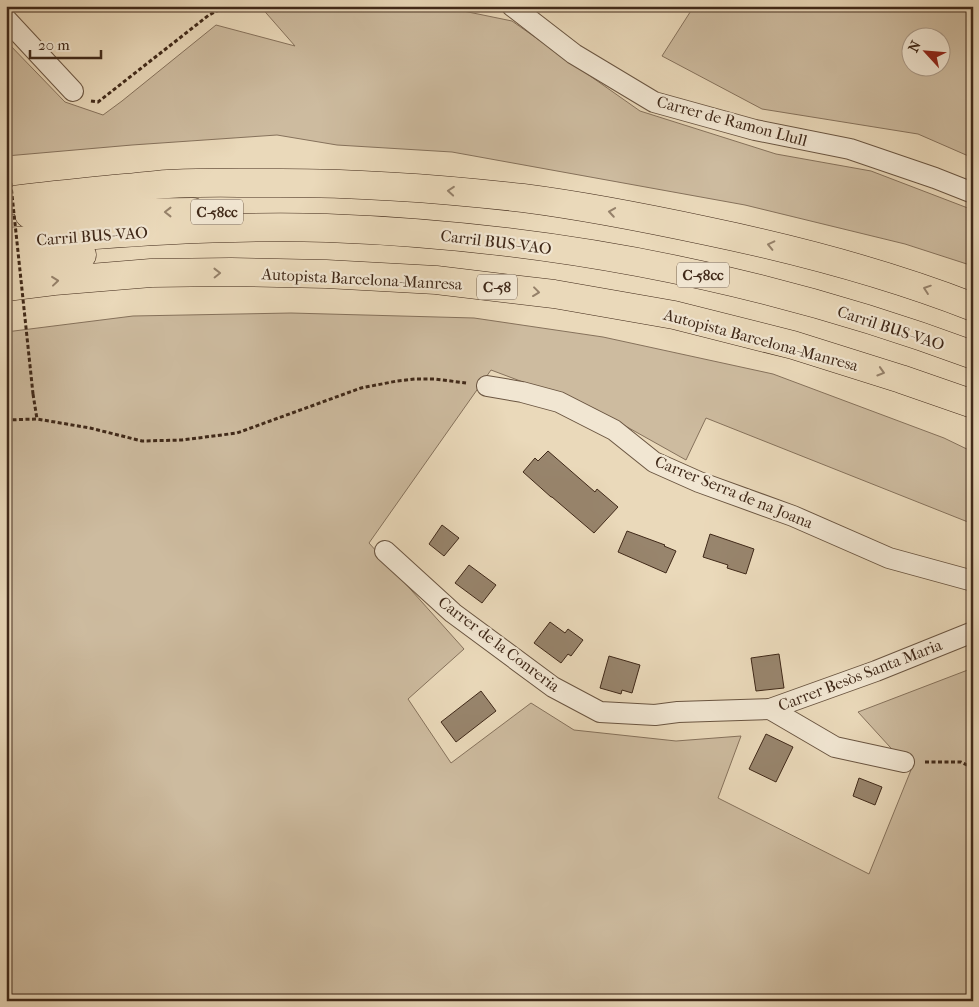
<svg xmlns="http://www.w3.org/2000/svg" width="979" height="1007" font-family="'IM FELL French Canon',serif">
	<style>
		.green { fill: #cdbb9f; stroke: #86725c; fill-rule: evenodd }
		.building { fill: #98856d; stroke: #402919 }
		.lines { fill: none; stroke-linecap: round; stroke-linejoin: round }
		.street-casing { stroke: #6a5541; stroke-width: 22 }
		.highway-casing { stroke: #402919; stroke-width: 29 }
		.path { stroke: #402919; stroke-width: 3; stroke-dasharray: 4 2.5; stroke-linecap: butt }
		.street { stroke: #f1e6d2; stroke-width: 20 }
		.highway { stroke: #ead9ba; stroke-width: 28 }
		.path-bridge { stroke: #402919; stroke-width: 3; stroke-dasharray: 4 2.5; stroke-linecap: butt }
		.oneway { stroke: #95816a }
		.labels { text-anchor: middle; dominant-baseline: central; stroke-width: 4.5; stroke-linejoin: round; paint-order: stroke }
		.shield { fill: #f1e6d2; stroke: #756250; stroke-width: 1 }
		.shield-label { font-size: 15px; font-weight: bold; fill: #402919 }
		.street-label { font-size: 16px; fill: #402919; stroke: #f1e6d2 }
	</style>
	<rect width="100%" height="100%" fill="#ead9ba"/>
	<filter id="stains"><feTurbulence type="fractalNoise" baseFrequency=".004" numOctaves="4"/><feColorMatrix values="0 0 0 0 .2 0 0 0 0 .09 0 0 0 0 .02 0 0 0 .5 -.17"/></filter>
	<radialGradient id="worn" r=".72"><stop offset=".6" stop-color="#630" stop-opacity="0"/><stop offset="1" stop-color="#630" stop-opacity=".3"/></radialGradient>
	<!-- green -->
	<g class="green">
		<polygon points="260,6 439,6 512,21 640,111 776,154 871,171 973,210 973,266 905,244 745,205 452,152 337,145 277,135 132,145 6,156 6,41 65,102 103,115 122,101 216,25 295,46"/>
		<path d="M694,6H973V158L918,134L762,109L662,56ZM912,38H942V68H912Z"/>
		<polygon points="291,313 474,318 603,337 773,374 944,438 973,452 973,524 706,418 686,460 595,409 491,370 369,543 464,649 408,699 451,763 531,703 574,730 676,741 741,736 718,798 869,874 911,770 858,712 973,668 973,1001 6,1001 6,332 133,316"/>
	</g>
	<!-- building -->
	<g class="building">
		<polygon points="548,451 595,492 597,489 618,507 594,533 552,497 551,497 523,472 535,458 538,461"/>
		<polygon points="442,525 459,538 444,556 429,544"/>
		<polygon points="627,531 665,545 664,546 676,551 666,573 618,552"/>
		<polygon points="710,534 754,549 746,574 727,568 728,565 703,557"/>
		<polygon points="469,565 496,585 482,603 455,583"/>
		<polygon points="550,622 565,633 568,629 583,640 571,656 568,654 561,663 534,643"/>
		<polygon points="779,654 784,688 756,691 751,658"/>
		<polygon points="609,656 640,665 632,693 622,690 621,694 600,688"/>
		<polygon points="481,691 496,711 456,742 441,722"/>
		<polygon points="766,734 793,747 776,782 749,769"/>
		<polygon points="859,778 882,787 875,805 853,796"/>
	</g>
	<g class="lines">
		<!-- street casing -->
		<g class="street-casing">
			<g id="street">
				<polyline points="512,6 574,54 654,102 755,130 850,149 935,178 973,193"/>
				<polyline points="6,19 73,91"/>
				<polyline points="487,386 522,392 559,402 614,430 654,462 699,482 793,516 889,558 973,581"/>
				<polyline points="385,551 453,613 553,687 600,712 655,715 678,712 770,709 876,671 973,632"/>
				<polyline points="770,709 835,747 904,762"/>
			</g>
		</g>
		<!-- highway casing -->
		<g class="highway-casing">
			<g id="highway">
				<path d="M6,201C42,196 78,193 114,189C132,188 150,185 168,184C199,182 231,183 262,183C349,182 436,188 523,198C585,206 646,218 707,231C798,250 886,273 973,307"/>
				<polyline points="29,214 193,212"/>
				<path d="M6,242C113,233 220,225 327,228C547,236 766,278 973,355"/>
				<polyline points="6,262 82,255"/>
				<polyline points="6,287 54,281 151,273 231,272 326,274 436,280 554,294 674,315 793,345 901,379 973,404"/>
			</g>
		</g>
		<!-- path -->
		<g class="path">
			<polyline points="91,101 98,102 209,15 226,6"/>
			<polyline points="33,394 37,419"/>
			<polyline points="6,420 37,419 90,428 142,441 182,440 237,433 361,388 397,381 415,379 435,379 466,383"/>
			<polyline points="925,762 961,762 973,768"/>
		</g>
		<!-- street -->
		<use href="#street" class="street"/>
		<!-- highway -->
		<use href="#highway" class="highway"/>
		<!-- path-bridge -->
		<polyline class="path-bridge" points="6,138 33,394"/>
	</g>
	<!-- one-way arrows -->
	<defs><path id="oneway-chevron" d="M-2-3.5L2.5 0L-2 3.5" fill="none" stroke-width="1.6" stroke-linecap="round" stroke-linejoin="round" transform="scale(1.25)"/></defs>
	<g class="oneway">
		<use href="#oneway-chevron" transform="translate(451 191) rotate(-175)"/>
		<use href="#oneway-chevron" transform="translate(168 212) rotate(-180)"/>
		<use href="#oneway-chevron" transform="translate(612 212) rotate(-171)"/>
		<use href="#oneway-chevron" transform="translate(771 245) rotate(-167)"/>
		<use href="#oneway-chevron" transform="translate(217 273) rotate(-1)"/>
		<use href="#oneway-chevron" transform="translate(55 281) rotate(-6)"/>
		<use href="#oneway-chevron" transform="translate(927 289) rotate(-161)"/>
		<use href="#oneway-chevron" transform="translate(536 292) rotate(7)"/>
		<use href="#oneway-chevron" transform="translate(881 372) rotate(17)"/>
	</g>
	<g class="labels">
		<!-- shield labels -->
		<g class="shield">
			<rect x="191" y="199.5" width="52" height="25" rx="4"/>
			<rect x="677" y="262.5" width="52" height="25" rx="4"/>
			<rect x="477" y="274.5" width="40" height="25" rx="4"/>
		</g>
		<g class="shield-label">
			<text x="217" y="212">C-58cc</text>
			<text x="703" y="275">C-58cc</text>
			<text x="497" y="287">C-58</text>
		</g>
		<!-- street labels -->
		<g class="street-label">
			<text transform="translate(732 121) rotate(15)">Carrer de Ramon Llull</text>
			<text transform="translate(92 236) rotate(-4)">Carril BUS-VAO</text>
			<text transform="translate(496 242) rotate(7)">Carril BUS-VAO</text>
			<text transform="translate(362 279) rotate(3)">Autopista Barcelona-Manresa</text>
			<text transform="translate(891 328) rotate(18)">Carril BUS-VAO</text>
			<text transform="translate(761 340) rotate(15)">Autopista Barcelona-Manresa</text>
			<text transform="translate(734 492) rotate(22)">Carrer Serra de na Joana</text>
			<text transform="translate(499 644) rotate(37)">Carrer de la Conreria</text>
			<text transform="translate(860 675) rotate(-21)">Carrer Besòs Santa Maria</text>
		</g>
	</g>
	<!-- margin -->
	<rect width="979" height="1007" fill="none" stroke="#ead9ba" stroke-width="25"/>
	<rect x="8" y="8" width="964" height="992" fill="none" stroke="#402919" stroke-width="2.5"/>
	<rect x="12" y="12" width="954" height="982" fill="none" stroke="#402919"/>
	<!-- north arrow -->
	<g transform="translate(926 52) rotate(296)"><circle r="24" fill="#f1e6d2" stroke="#aa9a88"/>
	<path d="M0-4L9 19L0 12L-9 19Z" fill="#8f2418"/>
	<text y="-8" font-size="14" font-weight="bold" text-anchor="middle" fill="#402919">N</text>
	</g>
	<!-- scale -->
	<path d="M30 50v8h71v-8" fill="none" stroke="#402919" stroke-width="2.5"/>
	<text x="38" y="50" font-size="15" fill="#402919" stroke="#f1e6d2" stroke-width="4" paint-order="stroke">20 m</text>
	<rect width="100%" height="100%" filter="url(#stains)"/>
	<rect width="100%" height="100%" fill="url(#worn)"/>
</svg>
